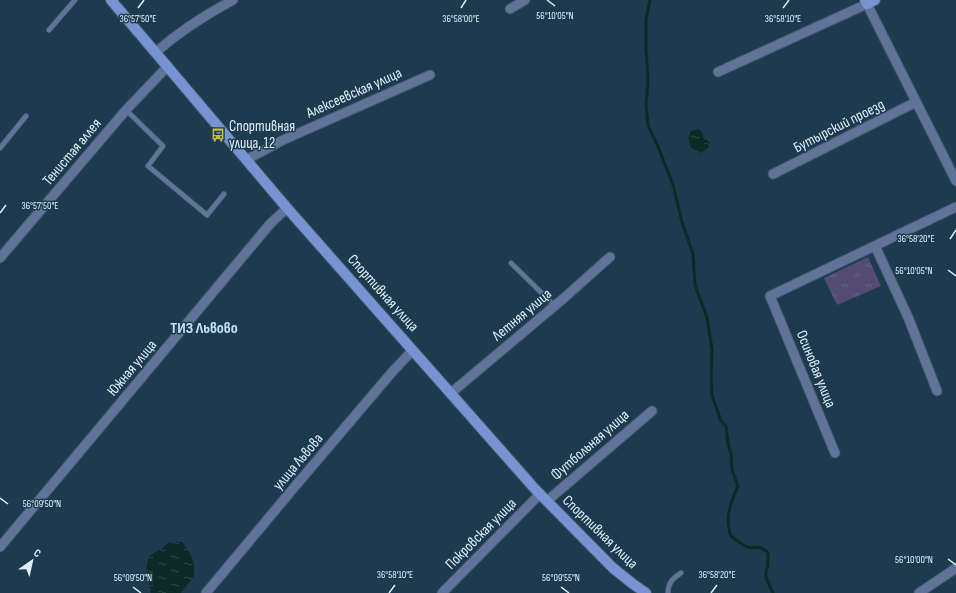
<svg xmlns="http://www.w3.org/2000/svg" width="956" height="593" font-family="'Sofia Sans Condensed',sans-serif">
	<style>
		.grass { fill: url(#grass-tufts) }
		.water { fill: url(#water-ripples) }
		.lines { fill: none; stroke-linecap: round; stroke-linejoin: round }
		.stream { stroke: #0d2926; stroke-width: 3 }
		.lane-casing { stroke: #3c576a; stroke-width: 6 }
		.street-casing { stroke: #3c576a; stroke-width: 11 }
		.secondary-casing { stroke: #3c576a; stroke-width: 12 }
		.lane { stroke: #62739a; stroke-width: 4.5 }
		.street { stroke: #62739a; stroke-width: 9 }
		.secondary { stroke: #7893d2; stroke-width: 10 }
		.ticks { fill: none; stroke: #deeffb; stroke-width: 1.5 }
		.labels { text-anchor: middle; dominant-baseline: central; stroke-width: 3; stroke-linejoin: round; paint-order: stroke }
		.street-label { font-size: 15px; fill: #deeffb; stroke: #1d3a4e }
		.poi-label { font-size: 15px; fill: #deeffb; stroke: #1d3a4e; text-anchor: start }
		.neighbourhood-label { font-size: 16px; font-weight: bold; fill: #c0e2fb; stroke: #1d3a4e }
		.ticks-label { font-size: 10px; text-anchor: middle; fill: #deeffb; stroke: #1d3a4e; stroke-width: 3; stroke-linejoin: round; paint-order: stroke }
	</style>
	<defs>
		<pattern id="grass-tufts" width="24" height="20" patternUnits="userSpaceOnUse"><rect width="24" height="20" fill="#534b72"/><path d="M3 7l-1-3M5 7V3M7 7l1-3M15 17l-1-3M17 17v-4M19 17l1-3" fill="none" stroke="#6b6587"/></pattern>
		<pattern id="water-ripples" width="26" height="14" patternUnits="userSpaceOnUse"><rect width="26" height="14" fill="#0d2926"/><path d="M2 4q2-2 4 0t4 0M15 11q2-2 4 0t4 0" fill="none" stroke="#304846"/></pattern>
	</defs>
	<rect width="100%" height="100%" fill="#1d3a4e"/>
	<!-- grass -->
	<polygon class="grass" points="868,257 881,286 837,305 824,278"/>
	<!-- water -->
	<g class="water">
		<path d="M698,129L701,131L704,139L707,140L710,143C710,148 705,149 701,153L691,148L688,138L691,131Z"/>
		<polygon points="170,542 182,542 190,553 194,564 194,576 181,593 151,593 146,569 149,556 161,549"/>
	</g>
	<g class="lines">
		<!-- stream -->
		<path class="stream" d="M650,0L646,19V49L648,81L646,105L648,125L659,149L673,185L682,222L693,254L695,285L707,318L712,349L711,378L712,395L721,421L726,426L728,444L731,454L732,470L738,486C732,499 726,514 729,528C730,530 729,533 730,534C732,538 744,546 748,547C752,549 753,547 757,547C761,547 765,550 768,553V566L766,571V578L773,593"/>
		<!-- lane casing -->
		<g class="lane-casing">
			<g id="lane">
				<polyline points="49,30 75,0"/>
				<polyline points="126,110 163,146 148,166 207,215 224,194"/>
				<polyline points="0,148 26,116"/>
				<polyline points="511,263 555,306"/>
				<path d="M668,593C668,583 673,578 681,573"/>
			</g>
		</g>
		<!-- street casing -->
		<g class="street-casing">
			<g id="street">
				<polyline points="510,9 525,0"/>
				<path d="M156,52C180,31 205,15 233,0"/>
				<polyline points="718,72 867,4 956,181"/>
				<polyline points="246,160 283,140 430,75"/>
				<polyline points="773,174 916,102"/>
				<polyline points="875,246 908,317 937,391"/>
				<polyline points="0,258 126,110 168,66"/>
				<polyline points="451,393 564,298 610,257"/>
				<polyline points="835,453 770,296 956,207"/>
				<polyline points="547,501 652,411"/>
				<polyline points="0,547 270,224 287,208"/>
				<polyline points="206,593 297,484 393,371 413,350"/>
				<polyline points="442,593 540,494"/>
				<polyline points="919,593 956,568"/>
			</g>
		</g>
		<!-- secondary casing -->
		<g class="secondary-casing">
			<g id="secondary">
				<polyline points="111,0 287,208 535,489 613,568 633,584 646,593"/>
				<polyline points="865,0 867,4 875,0"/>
			</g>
		</g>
		<!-- lane -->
		<use href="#lane" class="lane"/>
		<!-- street -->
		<use href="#street" class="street"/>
		<!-- secondary -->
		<use href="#secondary" class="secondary"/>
	</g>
	<!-- ticks -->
	<path class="ticks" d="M547,0L555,6M138,8L144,0M461,8L466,0M783,8L789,0M0,213L6,205M950,239L956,230M948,270L956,276M0,498L8,504M948,559L956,565M133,587L141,593M561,587L569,593M389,593L395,585M711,593L717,585"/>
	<!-- icons -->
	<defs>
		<g id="bus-bare" transform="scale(1.08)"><path d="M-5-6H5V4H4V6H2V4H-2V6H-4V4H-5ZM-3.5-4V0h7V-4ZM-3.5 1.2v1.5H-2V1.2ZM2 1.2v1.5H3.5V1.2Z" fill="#c2bd3f" stroke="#1d3a4e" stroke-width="2.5" paint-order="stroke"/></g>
	</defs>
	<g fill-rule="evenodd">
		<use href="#bus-bare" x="218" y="135"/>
	</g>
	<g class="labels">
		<!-- street labels -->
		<g class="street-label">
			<text transform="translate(354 93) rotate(-24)">Алексеевская улица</text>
			<text transform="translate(839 126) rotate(-27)">Бутырский проезд</text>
			<text transform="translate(72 152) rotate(-50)">Тенистая аллея</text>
			<text transform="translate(383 293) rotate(48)">Спортивная улица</text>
			<text transform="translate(522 315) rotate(-40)">Летняя улица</text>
			<text transform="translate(132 368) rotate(-50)">Южная улица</text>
			<text transform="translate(816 369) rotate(68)">Осиновая улица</text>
			<text transform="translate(590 445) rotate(-41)">Футбольная улица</text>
			<text transform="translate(298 462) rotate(-50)">улица Львова</text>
			<text transform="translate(600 532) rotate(44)">Спортивная улица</text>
			<text transform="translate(481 534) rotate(-45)">Покровская улица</text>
		</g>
		<!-- poi labels -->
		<g class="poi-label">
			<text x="229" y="126">Спортивная<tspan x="229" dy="17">улица, 12</tspan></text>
		</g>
		<!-- neighbourhood labels -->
		<g class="neighbourhood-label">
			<text x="204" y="328">ТИЗ Львово</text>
		</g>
	</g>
	<g class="ticks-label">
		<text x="555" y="19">56°10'05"N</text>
		<text x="461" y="22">36°58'00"E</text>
		<text x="783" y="22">36°58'10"E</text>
		<text x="138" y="22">36°57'50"E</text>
		<text x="40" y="209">36°57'50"E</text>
		<text x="916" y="242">36°58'20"E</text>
		<text x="914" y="274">56°10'05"N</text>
		<text x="42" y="507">56°09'50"N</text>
		<text x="914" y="563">56°10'00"N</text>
		<text x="395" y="578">36°58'10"E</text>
		<text x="717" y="578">36°58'20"E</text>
		<text x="133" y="581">56°09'50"N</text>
		<text x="561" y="581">56°09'55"N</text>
	</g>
	<!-- north arrow -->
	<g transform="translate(32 561) rotate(34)" stroke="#1d3a4e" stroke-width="3" paint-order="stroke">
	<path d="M0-3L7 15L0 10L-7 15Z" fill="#deeffb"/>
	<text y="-6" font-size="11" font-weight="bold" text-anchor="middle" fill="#deeffb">С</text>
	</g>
</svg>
